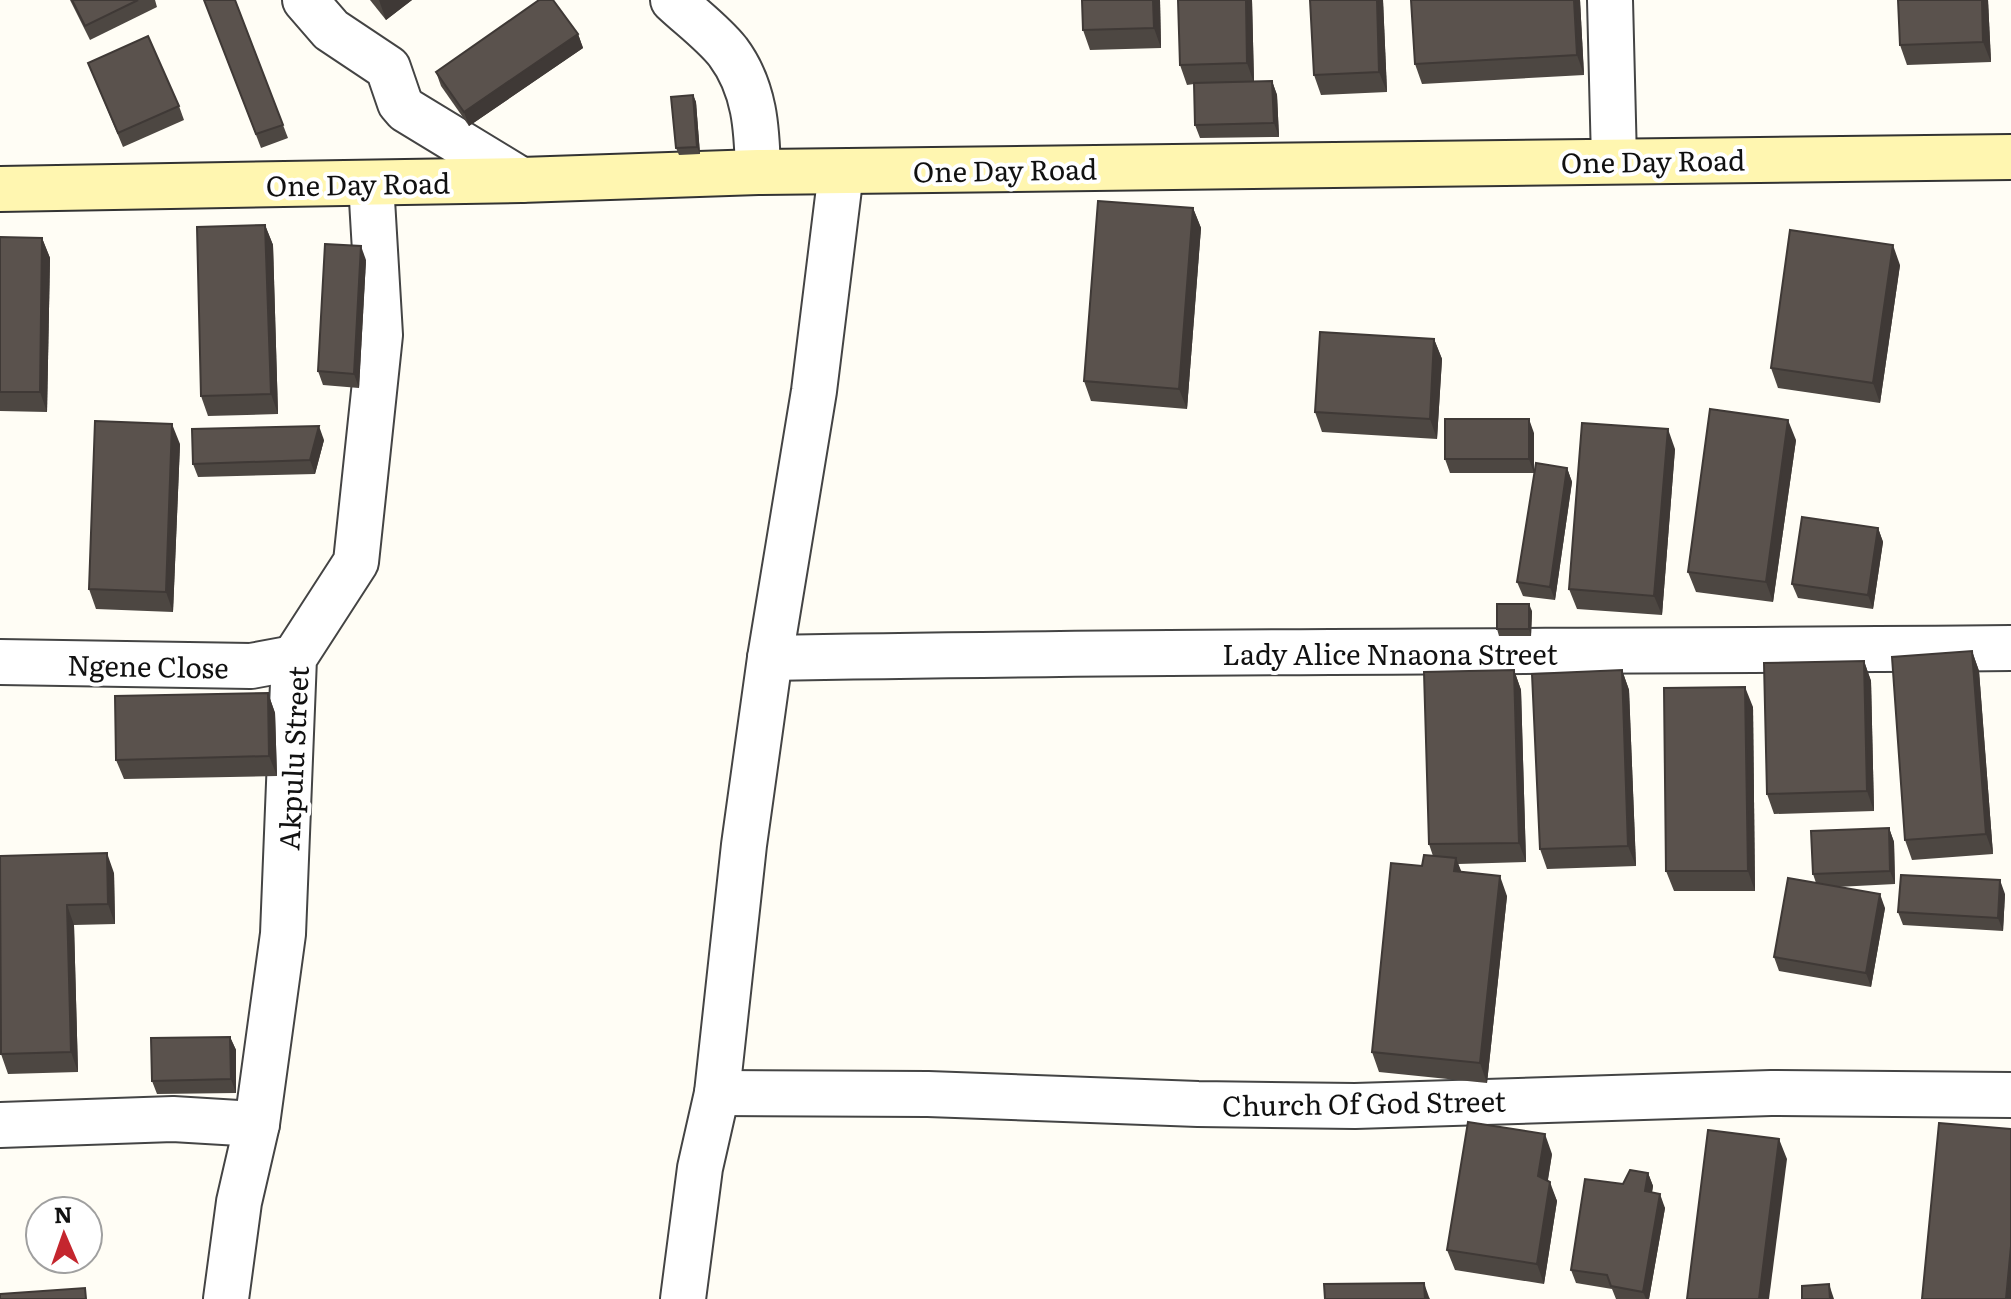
<svg xmlns="http://www.w3.org/2000/svg" width="2011" height="1299" font-family="Literata,serif">
	<style>
		.lines { fill: none; stroke-linecap: round; stroke-linejoin: round }
		.minor-casing { stroke: #444; stroke-width: 48 }
		.secondary-casing { stroke: #333; stroke-width: 48 }
		.minor { stroke: #fff; stroke-width: 44 }
		.secondary { stroke: #fff6b0; stroke-width: 44 }
		.wall { fill: #4d4742 }
		.shaded-wall { fill: #3f3936 }
		.building { fill: #5a524d; stroke: #3f3936; stroke-width: 2 }
		.labels { text-anchor: middle; dominant-baseline: central; stroke-width: 8; stroke-linejoin: round; paint-order: stroke }
		.street-label { font-size: 28px; fill: #111; stroke: #fff }
	</style>
	<rect width="100%" height="100%" fill="#fffdf5"/>
	<g class="lines">
		<!-- minor casing -->
		<g class="minor-casing">
			<g id="minor">
				<polyline points="305,0 331,30 388,68 400,103 406,110 521,180"/>
				<path d="M673,0C691,17 713,33 728,52C755,88 757,129 758,172"/>
				<polyline points="1610,0 1614,160"/>
				<path d="M770,658C1183,650 1597,652 2011,648"/>
				<polyline points="0,662 251,666 294,658"/>
				<polyline points="717,1093 928,1094 1198,1104 1355,1106 1771,1093 2011,1095"/>
				<polyline points="0,1125 173,1119 257,1124"/>
				<polyline points="226,1299 239,1202 257,1124 283,934 294,658 356,562 380,335 371,183"/>
				<polyline points="683,1299 700,1168 717,1093 744,845 770,658 814,391 841,172"/>
			</g>
		</g>
		<!-- secondary casing -->
		<g class="secondary-casing">
			<polyline id="secondary" points="0,189 521,180 758,172 2011,157"/>
		</g>
		<!-- minor -->
		<use href="#minor" class="minor"/>
		<!-- secondary -->
		<use href="#secondary" class="secondary"/>
	</g>
	<!-- wall -->
	<g class="wall">
		<polygon points="70,0 155,0 157,7 90,40"/>
		<polygon points="204,0 235,0 288,138 261,148"/>
		<polygon points="370,0 412,0 386,20"/>
		<polygon points="1160,0 1161,48 1090,50 1083,30"/>
		<polygon points="1252,0 1254,82 1272,81 1277,95 1279,137 1200,138 1195,125 1194,84 1187,85 1180,65"/>
		<polygon points="1310,0 1383,0 1387,92 1321,95 1314,75"/>
		<polygon points="1580,0 1584,75 1422,84 1415,64"/>
		<polygon points="1898,0 1988,0 1991,62 1907,65 1900,45"/>
		<polygon points="578,34 583,48 469,126 441,86 436,72"/>
		<polygon points="88,63 179,106 184,120 123,147"/>
		<polygon points="693,95 696,102 700,154 679,155 676,148"/>
		<polygon points="1193,208 1201,228 1187,409 1091,401 1084,381"/>
		<polygon points="265,225 273,245 278,414 208,416 201,396"/>
		<polygon points="0,237 42,238 50,258 47,412 0,411"/>
		<polygon points="366,260 359,388 323,385 318,371"/>
		<polygon points="1900,265 1880,403 1778,388 1771,368"/>
		<polygon points="1434,339 1442,359 1437,439 1322,432 1315,412"/>
		<polygon points="1534,433 1534,473 1450,473 1445,459"/>
		<polygon points="324,440 315,474 198,477 193,464"/>
		<polygon points="1796,440 1773,602 1696,592 1688,572"/>
		<polygon points="180,444 173,612 96,609 89,589"/>
		<polygon points="1675,449 1662,615 1577,609 1569,589"/>
		<polygon points="1567,468 1572,482 1555,600 1523,596 1517,582"/>
		<polygon points="1878,528 1883,542 1873,609 1798,598 1792,584"/>
		<polygon points="1532,611 1531,636 1499,636 1497,629"/>
		<polygon points="1972,651 1979,671 1993,854 1912,860 1905,840"/>
		<polygon points="1864,661 1871,681 1874,811 1774,814 1767,794"/>
		<polygon points="1514,670 1521,690 1526,862 1458,864 1461,872 1507,896 1487,1083 1379,1072 1372,1052 1422,866 1433,856 1429,844"/>
		<polygon points="1622,670 1629,690 1636,866 1547,869 1540,849"/>
		<polygon points="268,693 275,713 277,776 124,779 116,760"/>
		<polygon points="1753,707 1755,891 1674,891 1666,871"/>
		<polygon points="1889,828 1894,842 1895,884 1837,887 1885,908 1871,987 1779,971 1774,957 1816,883 1813,874"/>
		<polygon points="0,856 114,873 115,924 74,925 78,1072 8,1074 1,1054"/>
		<polygon points="2005,894 2003,931 1903,925 1898,912"/>
		<polygon points="230,1037 236,1050 236,1093 157,1094 152,1081"/>
		<polygon points="1552,1154 1548,1180 1557,1201 1544,1284 1455,1270 1447,1250"/>
		<polygon points="1648,1173 1653,1186 1652,1192 1665,1208 1649,1299 1616,1299 1612,1289 1576,1283 1571,1270 1623,1184"/>
	</g>
	<!-- shaded-wall -->
	<g class="shaded-wall">
		<polygon points="379,0 412,0 386,20"/>
		<polygon points="1153,0 1160,0 1161,48 1154,28"/>
		<polygon points="1246,0 1252,0 1254,83 1247,63"/>
		<polygon points="1377,0 1383,0 1387,92 1379,72"/>
		<polygon points="1574,0 1580,0 1584,75 1577,55"/>
		<polygon points="1982,0 1988,0 1991,62 1983,42"/>
		<polygon points="578,34 583,48 469,126 464,112"/>
		<polygon points="1272,81 1277,95 1279,137 1274,123"/>
		<polygon points="693,95 696,102 700,154 697,147"/>
		<polygon points="1193,208 1201,228 1187,409 1179,389"/>
		<polygon points="265,225 273,245 278,414 271,394"/>
		<polygon points="42,238 50,258 47,412 40,392"/>
		<polygon points="1893,245 1900,265 1880,403 1873,383"/>
		<polygon points="361,246 366,260 359,388 354,374"/>
		<polygon points="1434,339 1442,359 1437,439 1430,419"/>
		<polygon points="1529,419 1534,433 1534,473 1529,459"/>
		<polygon points="1788,420 1796,440 1773,602 1766,582"/>
		<polygon points="172,424 180,444 173,612 166,592"/>
		<polygon points="319,426 324,440 315,474 310,460"/>
		<polygon points="1668,429 1675,449 1662,615 1654,596"/>
		<polygon points="1567,468 1572,482 1555,600 1550,587"/>
		<polygon points="1878,528 1883,542 1873,609 1868,595"/>
		<polygon points="1529,604 1532,611 1531,636 1529,629"/>
		<polygon points="1972,651 1979,671 1993,854 1986,834"/>
		<polygon points="1864,661 1871,681 1874,811 1867,791"/>
		<polygon points="1514,670 1521,690 1526,862 1519,843"/>
		<polygon points="1622,670 1629,690 1636,866 1628,846"/>
		<polygon points="1745,687 1753,707 1755,891 1748,871"/>
		<polygon points="268,693 275,713 277,776 269,756"/>
		<polygon points="1889,828 1894,842 1895,884 1890,871"/>
		<polygon points="107,853 114,873 115,924 108,904"/>
		<polygon points="1456,858 1464,878 1454,871"/>
		<polygon points="1500,876 1507,896 1487,1083 1480,1063"/>
		<polygon points="2000,880 2005,894 2003,931 1998,918"/>
		<polygon points="1880,894 1885,908 1871,987 1866,973"/>
		<polygon points="67,905 74,925 78,1072 71,1052"/>
		<polygon points="230,1037 236,1050 236,1093 231,1079"/>
		<polygon points="1545,1134 1552,1154 1545,1196 1538,1176"/>
		<polygon points="1779,1139 1787,1159 1769,1299 1759,1299"/>
		<polygon points="1648,1173 1653,1186 1650,1205 1645,1191"/>
		<polygon points="1550,1182 1557,1201 1544,1284 1537,1264"/>
		<polygon points="1660,1194 1665,1208 1649,1299 1646,1299 1643,1292"/>
		<polygon points="2011,1246 2011,1299 2006,1299"/>
		<polygon points="1424,1283 1429,1297 1430,1299 1425,1299"/>
		<polygon points="1829,1284 1834,1299 1830,1299"/>
	</g>
	<!-- building -->
	<g class="building">
		<polygon points="72,0 138,0 85,26"/>
		<polygon points="204,0 235,0 283,125 256,134"/>
		<polygon points="539,0 553,0 578,34 464,112 436,72"/>
		<polygon points="1082,0 1153,0 1154,28 1083,30"/>
		<polygon points="1178,0 1246,0 1247,63 1180,65"/>
		<polygon points="1310,0 1377,0 1379,72 1314,75"/>
		<polygon points="1411,0 1574,0 1577,55 1415,64"/>
		<polygon points="1898,0 1982,0 1983,42 1900,45"/>
		<polygon points="148,36 179,106 118,133 88,63"/>
		<polygon points="1272,81 1274,123 1195,125 1194,83"/>
		<polygon points="693,95 697,147 676,148 671,97"/>
		<polygon points="1098,201 1193,208 1179,389 1084,381"/>
		<polygon points="265,225 271,394 201,396 197,227"/>
		<polygon points="1790,230 1893,245 1873,383 1771,368"/>
		<polygon points="0,237 42,238 40,392 0,392"/>
		<polygon points="325,244 361,246 354,374 318,371"/>
		<polygon points="1320,332 1434,339 1430,419 1315,412"/>
		<polygon points="1710,409 1788,420 1766,582 1688,572"/>
		<rect x="1445" y="419" width="84" height="40"/>
		<polygon points="95,421 172,424 166,592 89,589"/>
		<polygon points="1582,423 1668,429 1654,596 1569,589"/>
		<polygon points="319,426 310,460 193,464 192,429"/>
		<polygon points="1536,463 1567,468 1550,587 1517,582"/>
		<polygon points="1802,517 1878,528 1868,595 1792,584"/>
		<rect x="1497" y="604" width="32" height="25"/>
		<polygon points="1972,651 1986,834 1905,840 1892,657"/>
		<polygon points="1864,661 1867,791 1767,794 1764,663"/>
		<polygon points="1514,670 1519,843 1429,844 1424,672"/>
		<polygon points="1622,670 1628,846 1540,849 1532,674"/>
		<polygon points="1745,687 1748,871 1666,871 1664,688"/>
		<polygon points="268,693 269,756 116,760 115,696"/>
		<polygon points="1889,828 1890,871 1813,874 1811,831"/>
		<polygon points="107,853 108,904 67,905 71,1052 1,1054 0,856"/>
		<polygon points="1424,855 1456,858 1454,871 1500,876 1480,1063 1372,1052 1391,863 1422,866"/>
		<polygon points="1901,875 2000,880 1998,918 1898,912"/>
		<polygon points="1788,878 1880,894 1866,973 1774,957"/>
		<polygon points="230,1037 231,1079 152,1081 151,1038"/>
		<polygon points="1468,1122 1545,1134 1538,1176 1550,1182 1537,1264 1447,1250"/>
		<polygon points="1939,1123 2011,1129 2011,1246 2006,1299 1922,1299"/>
		<polygon points="1708,1130 1779,1139 1759,1299 1687,1299"/>
		<polygon points="1630,1170 1648,1173 1645,1191 1660,1194 1643,1292 1611,1286 1607,1275 1571,1270 1585,1179 1623,1184"/>
		<polygon points="1424,1283 1425,1299 1325,1299 1324,1284"/>
		<polygon points="1829,1284 1830,1299 1802,1299 1802,1286"/>
		<polygon points="85,1288 86,1299 0,1299 0,1294"/>
	</g>
	<g class="labels">
		<!-- street labels -->
		<g class="street-label">
			<text transform="translate(1653 160) rotate(-1)">One Day Road</text>
			<text transform="translate(1005 169) rotate(-1)">One Day Road</text>
			<text transform="translate(358 183) rotate(-1)">One Day Road</text>
			<text x="1390" y="653">Lady Alice Nnaona Street</text>
			<text transform="translate(148 665) rotate(1)">Ngene Close</text>
			<text transform="translate(292 758) rotate(-87)">Akpulu Street</text>
			<text transform="translate(1364 1102) rotate(-1)">Church Of God Street</text>
		</g>
	</g>
	<!-- north arrow -->
	<g transform="translate(64 1235) rotate(358)"><circle r="38" fill="#ffffff" stroke="#a0a0a0" stroke-width="2"/>
	<path d="M0-6L14 30L0 20L-14 30Z" fill="#c4262e"/>
	<text y="-12" font-size="22" font-weight="bold" text-anchor="middle" fill="#111111">N</text>
	</g>
</svg>
